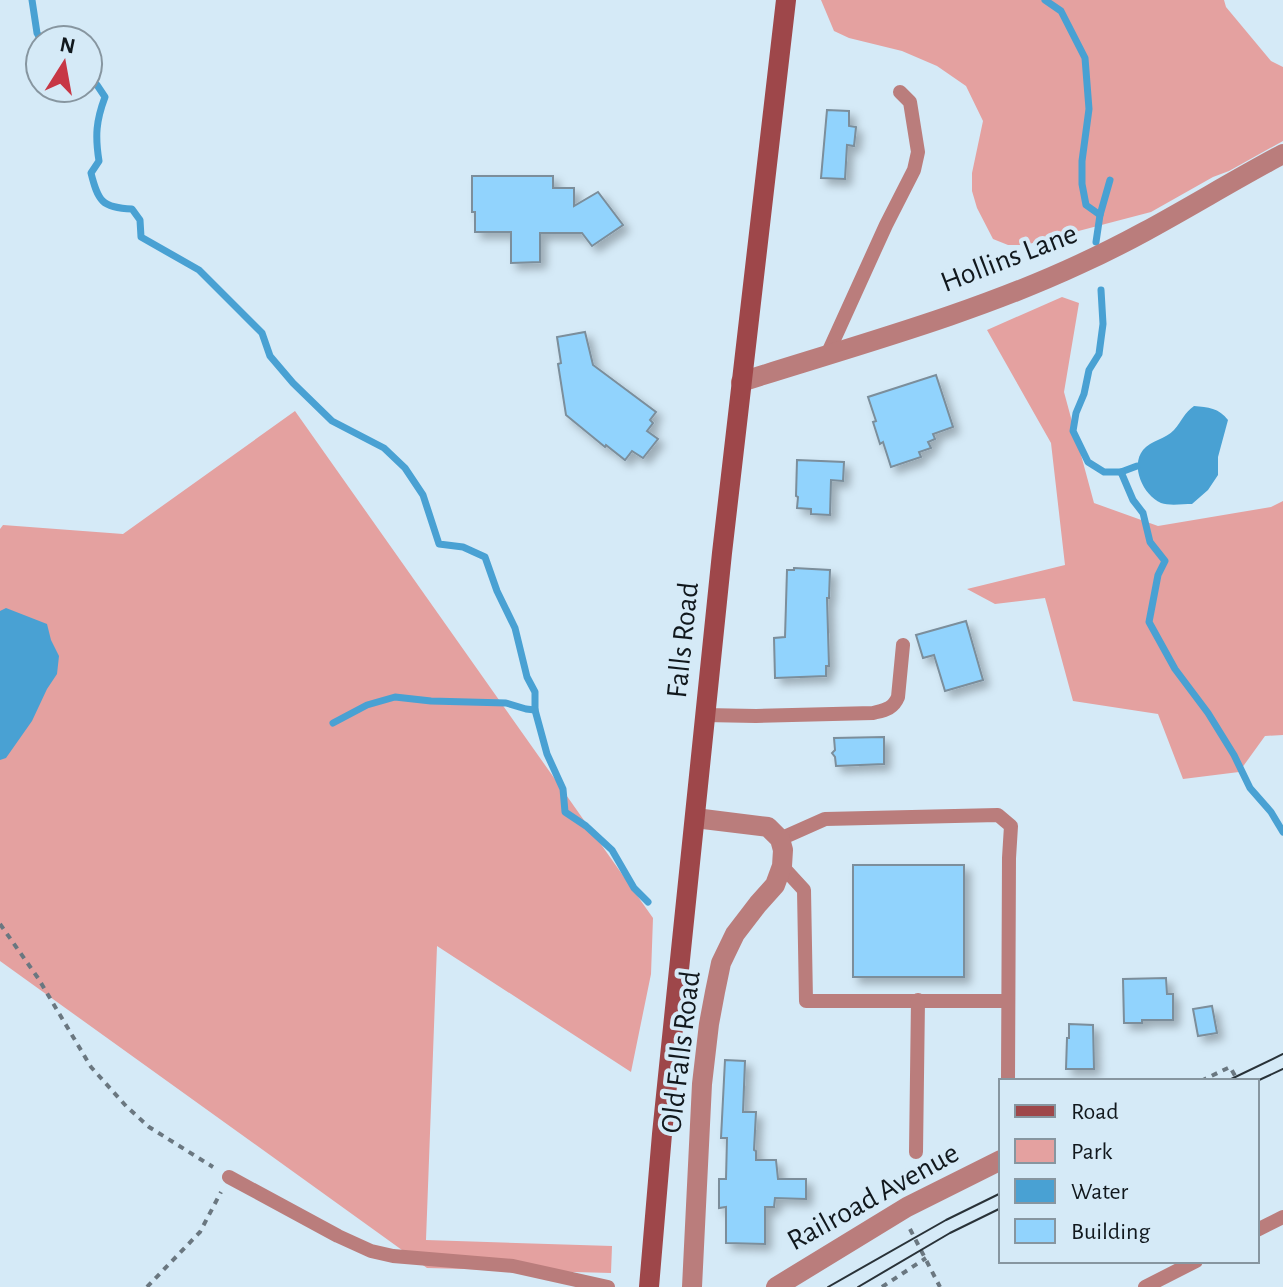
<svg xmlns="http://www.w3.org/2000/svg" width="1283" height="1287" font-family="'Alegreya Sans',sans-serif">
	<style>
		.green { fill: #e4a1a0 }
		.water { fill: #49a1d3 }
		.lines { fill: none; stroke-linecap: round; stroke-linejoin: round }
		.stream { stroke: #49a1d3; stroke-width: 7 }
		.building { fill: #91d3fd; stroke: #7b8e9b; stroke-width: 2; filter: url(#shadow) }
		.path { stroke: #6a7780; stroke-width: 4; stroke-dasharray: 6 6; stroke-linecap: butt }
		.lane { stroke: #ba7d7c; stroke-width: 14 }
		.street { stroke: #ba7d7c; stroke-width: 20 }
		.secondary { stroke: #9e474a; stroke-width: 20 }
		.tram { stroke: #293238; stroke-width: 2 }
		.labels { text-anchor: middle; dominant-baseline: central; stroke-width: 8; stroke-linejoin: round; paint-order: stroke }
		.street-label { font-size: 30px; fill: #11181d; stroke: #d5eaf7 }
	</style>
	<defs>
		<filter id="shadow"><feDropShadow dx="6" dy="6" stdDeviation="4" flood-color="#0004"/></filter>
	</defs>
	<rect width="100%" height="100%" fill="#d5eaf7"/>
	<!-- green -->
	<g class="green">
		<polygon points="821,0 1224,0 1226,7 1271,61 1283,67 1283,141 1229,171 1213,177 1151,212 1025,245 1008,245 993,239 977,208 972,191 972,173 983,121 966,86 937,66 902,51 849,38 834,31"/>
		<polygon points="1062,297 1079,303 1064,392 1094,503 1158,526 1271,507 1283,501 1283,735 1265,736 1239,772 1183,779 1158,714 1073,701 1045,598 995,604 967,589 1065,565 1051,443 987,330"/>
		<polygon points="295,411 653,918 651,974 631,1072 437,946 426,1240 612,1246 611,1273 427,1268 0,961 0,529 3,525 123,534"/>
	</g>
	<!-- water -->
	<g class="water">
		<path d="M1194,406C1208,407 1219,408 1228,420L1218,457V475L1208,490L1192,504C1183,504 1169,506 1161,503C1143,495 1130,466 1143,450C1151,440 1166,439 1174,430C1182,421 1184,413 1194,406Z"/>
		<polygon points="6,608 47,624 51,640 59,656 57,674 47,689 32,721 6,758 0,760 0,611"/>
	</g>
	<g class="lines">
		<!-- stream -->
		<g class="stream">
			<polyline points="32,0 37,33 41,40"/>
			<polyline points="1045,0 1061,11 1085,58 1089,109 1082,161 1082,184 1086,205 1100,215"/>
			<path d="M88,81L97,85L105,97C96,121 95,136 99,161L91,173C98,201 102,208 132,209L140,220L141,237L199,270L262,333L270,356L293,383L332,421L384,448L405,468L423,495L439,544L463,547L485,557L497,591L515,628L527,677L535,692V710L547,754L563,789L565,812L586,826L612,850L634,888L648,902"/>
			<polyline points="1096,242 1100,215 1110,180"/>
			<polyline points="1101,290 1103,324 1099,354 1089,370 1084,394 1076,413 1073,431 1088,462 1104,472 1121,472 1137,466"/>
			<polyline points="1121,472 1133,500 1143,513 1150,542 1165,561 1158,575 1149,622 1175,669 1208,713 1234,755 1250,788 1271,812 1283,832"/>
			<polyline points="333,723 367,705 395,697 431,701 506,703 526,709 535,710"/>
		</g>
	</g>
	<!-- building -->
	<g class="building">
		<polygon points="827,110 849,111 849,126 856,127 854,146 847,145 845,179 821,178"/>
		<polygon points="472,176 553,176 553,188 574,188 574,206 598,192 623,225 592,246 582,233 540,233 540,262 511,263 511,232 475,232 475,212 472,212"/>
		<polygon points="585,332 593,365 656,412 650,420 653,423 647,431 658,439 643,458 632,451 625,460 606,445 605,447 566,415 558,364 561,363 557,337"/>
		<polygon points="936,375 953,427 933,434 935,439 928,442 931,448 919,452 921,457 891,467 883,442 880,444 873,422 876,421 868,397"/>
		<polygon points="797,460 844,462 843,481 831,480 830,515 811,514 811,509 797,508 798,497 796,496"/>
		<polygon points="794,568 830,570 829,598 827,598 829,666 826,666 826,676 775,678 774,638 785,637 787,570 794,570"/>
		<polygon points="966,621 983,680 945,691 934,655 923,658 916,635"/>
		<polygon points="884,737 884,764 836,766 835,757 832,753 835,750 834,738"/>
		<rect x="853" y="865" width="111" height="112"/>
		<polygon points="1166,978 1167,994 1173,994 1173,1020 1142,1020 1142,1023 1124,1023 1123,979"/>
		<polygon points="1212,1006 1217,1033 1198,1036 1193,1009"/>
		<polygon points="1069,1024 1093,1025 1094,1069 1066,1069 1067,1038 1069,1038"/>
		<polygon points="725,1060 745,1061 743,1112 756,1112 754,1150 756,1151 756,1160 776,1160 778,1179 806,1179 806,1199 775,1198 774,1207 765,1207 765,1244 726,1243 726,1207 719,1208 719,1179 726,1179 727,1138 721,1138"/>
	</g>
	<g class="lines">
		<!-- path -->
		<g class="path">
			<polyline points="0,924 38,978 91,1067 126,1106 149,1127 213,1167"/>
			<polyline points="1201,1081 1230,1067 1238,1081"/>
			<polyline points="910,1229 940,1287"/>
			<polyline points="147,1287 200,1232 221,1192"/>
			<polyline points="882,1287 926,1258"/>
		</g>
		<!-- lane -->
		<g class="lane">
			<polyline points="827,355 886,225 914,170 918,152 910,102 900,92"/>
			<path d="M705,715L756,716L873,713C885,710 893,709 898,697L903,645"/>
			<polyline points="780,839 825,819 998,815 1011,826 1009,858 1008,1081"/>
			<polyline points="782,866 804,890 806,1001 1008,1001"/>
			<polyline points="916,1152 918,1000"/>
			<polyline points="229,1177 338,1236 371,1251 393,1256 513,1266 608,1287"/>
			<polyline points="1257,1230 1283,1217"/>
			<polyline points="1145,1287 1196,1261"/>
		</g>
		<!-- street -->
		<g class="street">
			<path d="M741,382C854,346 973,314 1080,264C1151,232 1215,190 1283,154"/>
			<polyline points="692,1287 702,1084 709,1024 715,992 721,963 735,934 758,904 775,885 782,866 783,850 780,839 768,827 695,818"/>
			<polyline points="776,1287 907,1207 1001,1160"/>
		</g>
		<!-- secondary -->
		<polyline class="secondary" points="649,1287 662,1134 722,553 786,0"/>
		<!-- tram -->
		<g class="tram">
			<polyline points="1227,1081 1283,1054"/>
			<polyline points="1257,1081 1283,1069"/>
			<polyline points="828,1287 946,1220 1001,1193"/>
			<polyline points="858,1287 950,1233 1001,1208"/>
		</g>
	</g>
	<g class="labels">
		<!-- street labels -->
		<g class="street-label">
			<text transform="translate(1009 258) rotate(-21)">Hollins Lane</text>
			<text transform="translate(683 640) rotate(-84)">Falls Road</text>
			<text transform="translate(681 1052) rotate(-83)">Old Falls Road</text>
			<text transform="translate(873 1197) rotate(-29)">Railroad Avenue</text>
		</g>
	</g>
	<!-- legend -->
	<rect x="999" y="1079" width="260" height="184" fill="#d5eaf7" stroke="#8796a0" stroke-width="2"/>
	<rect x="1015" y="1105" width="40" height="12" fill="#9e474a" stroke="#8796a0" stroke-width="2"/>
	<text x="1071" y="1119" font-size="24" fill="#11181d">Road</text>
	<rect x="1015" y="1139" width="40" height="24" fill="#e4a1a0" stroke="#8796a0" stroke-width="2"/>
	<text x="1071" y="1159" font-size="24" fill="#11181d">Park</text>
	<rect x="1015" y="1179" width="40" height="24" fill="#49a1d3" stroke="#8796a0" stroke-width="2"/>
	<text x="1071" y="1199" font-size="24" fill="#11181d">Water</text>
	<rect x="1015" y="1219" width="40" height="24" fill="#91d3fd" stroke="#8796a0" stroke-width="2"/>
	<text x="1071" y="1239" font-size="24" fill="#11181d">Building</text>
	<!-- north arrow -->
	<g transform="translate(64 64) rotate(11)"><circle r="38" fill="#d5eaf7" stroke="#8796a0" stroke-width="2"/>
	<path d="M0-6L14 30L0 20L-14 30Z" fill="#c73745"/>
	<text y="-12" font-size="22" font-weight="bold" text-anchor="middle" fill="#11181d">N</text>
	</g>
</svg>
